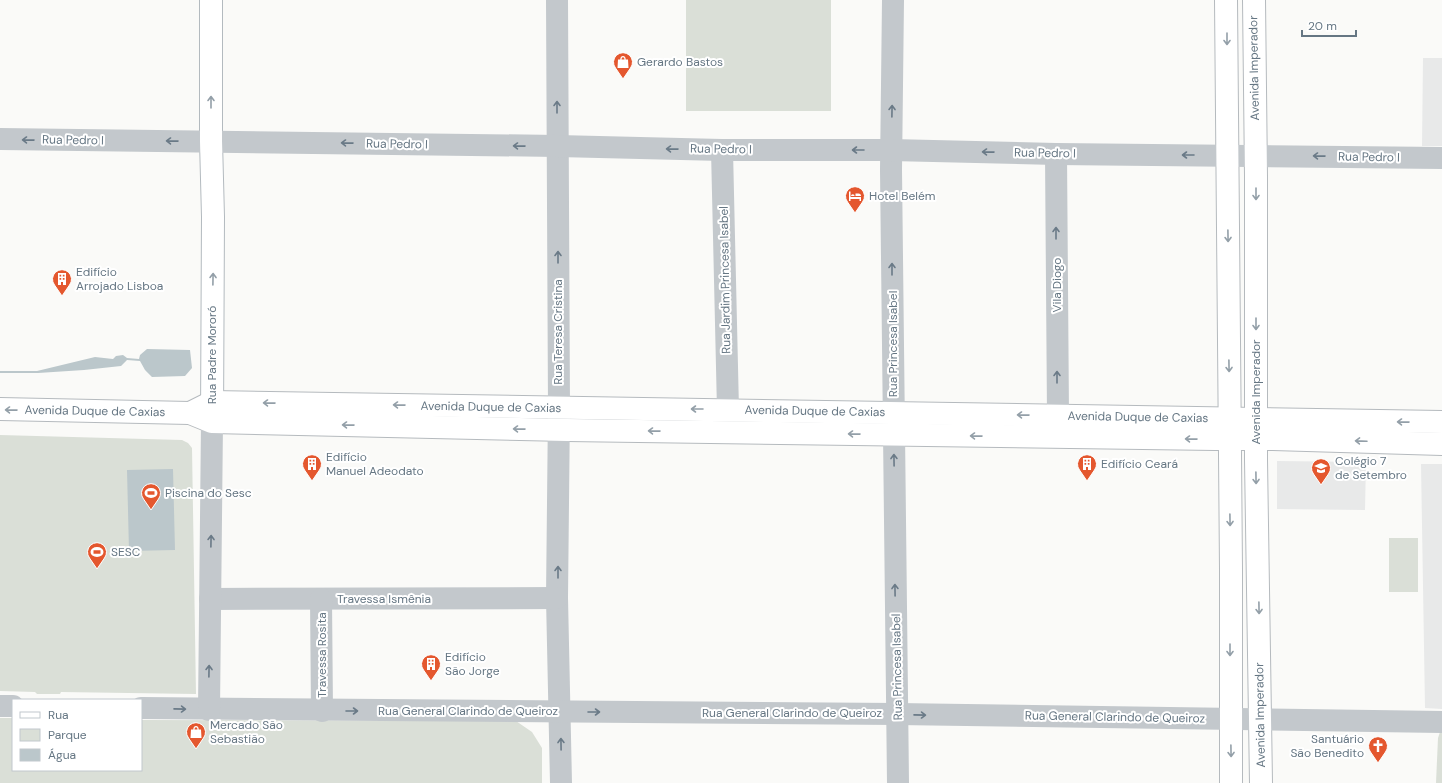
<svg xmlns="http://www.w3.org/2000/svg" width="1442" height="783" font-family="'DM Sans',sans-serif">
	<style>
		.built { fill: #e8e9e9 }
		.green { fill: #dadfd7 }
		.water { fill: #bbc7cb }
		.lines { fill: none; stroke-linecap: round; stroke-linejoin: round }
		.secondary-casing { stroke: #b3babf; stroke-width: 24 }
		.primary-casing { stroke: #b5babe; stroke-width: 24 }
		.street { stroke: #c3c8cc; stroke-width: 22 }
		.secondary { stroke: #fff; stroke-width: 22 }
		.primary { stroke: #fff; stroke-width: 22 }
		.oneway { stroke: #939fa8 }
		.oneway2 { stroke: #6a7a87 }
		.labels { text-anchor: middle; dominant-baseline: central; stroke-width: 4; stroke-linejoin: round; paint-order: stroke }
		.poi-label { font-size: 12px; fill: #657683; stroke: #fff; text-anchor: start }
		.street-label { font-size: 12px; fill: #657683; stroke: #fff }
	</style>
	<rect width="100%" height="100%" fill="#fafaf8"/>
	<!-- built -->
	<g class="built">
		<polygon points="1423,58 1442,58 1442,146 1422,146"/>
		<polygon points="1277,461 1366,462 1365,510 1277,509"/>
		<polygon points="1421,464 1442,464 1442,709 1425,708"/>
	</g>
	<!-- green -->
	<g class="green">
		<rect x="686" y="0" width="145" height="111"/>
		<polygon points="0,435 182,440 188,443 192,448 196,694 61,692 60,694 37,694 35,692 0,691"/>
		<rect x="1389" y="538" width="29" height="54"/>
		<polygon points="0,718 13,718 13,770 141,770 141,720 516,721 532,732 542,748 542,783 0,783"/>
		<polygon points="1440,732 1442,732 1442,783 1436,783 1438,738"/>
	</g>
	<!-- water -->
	<g class="water">
		<polygon points="147,349 190,350 192,368 185,376 152,377 145,370 140,361 127,360 121,366 84,370 38,373 0,373 0,371 37,371 95,357 113,359 116,356 123,355 127,358 139,359 140,355"/>
		<polygon points="173,469 175,550 129,551 127,470"/>
	</g>
	<g class="lines">
		<!-- secondary casing -->
		<g class="secondary-casing">
			<polyline id="secondary" points="211,0 211,141 213,217 212,421"/>
		</g>
		<!-- primary casing -->
		<g class="primary-casing">
			<g id="primary">
				<polyline points="1226,0 1231,569 1231,783"/>
				<polyline points="1254,0 1256,176 1256,460 1261,783"/>
				<polyline points="0,409 190,413 212,422 567,430 1215,439 1273,439 1442,444"/>
				<polyline points="190,413 212,402 1442,422"/>
			</g>
		</g>
		<!-- street -->
		<g class="street">
			<polyline points="557,0 559,408 557,598 561,783"/>
			<polyline points="893,0 891,170 898,783"/>
			<polyline points="0,139 558,146 722,150 891,150 1056,154 1442,158"/>
			<polyline points="722,150 728,410"/>
			<polyline points="1056,154 1058,416"/>
			<polyline points="210,599 557,598"/>
			<polyline points="321,599 322,711"/>
			<polyline points="0,706 13,706"/>
			<polyline points="141,708 897,714 1442,722"/>
			<polyline points="209,710 212,422"/>
		</g>
		<!-- secondary -->
		<use href="#secondary" class="secondary"/>
		<!-- primary -->
		<use href="#primary" class="primary"/>
	</g>
	<!-- one-way arrows -->
	<defs><path id="oneway-shaft" d="M-6 0H5M1.5-3L5.5 0L1.5 3" fill="none" stroke-width="1.6" stroke-linecap="round" stroke-linejoin="round"/></defs>
	<g class="oneway">
		<use href="#oneway-shaft" transform="translate(1227 39) rotate(90)"/>
		<use href="#oneway-shaft" transform="translate(211 102) rotate(-90)"/>
		<use href="#oneway-shaft" transform="translate(1256 194) rotate(90)"/>
		<use href="#oneway-shaft" transform="translate(1228 236) rotate(89)"/>
		<use href="#oneway-shaft" transform="translate(213 279) rotate(-89)"/>
		<use href="#oneway-shaft" transform="translate(1256 324) rotate(90)"/>
		<use href="#oneway-shaft" transform="translate(1229 366) rotate(89)"/>
		<use href="#oneway-shaft" transform="translate(269 403) rotate(-179)"/>
		<use href="#oneway-shaft" transform="translate(399 405) rotate(-179)"/>
		<use href="#oneway-shaft" transform="translate(697 409) rotate(-180)"/>
		<use href="#oneway-shaft" transform="translate(11 410) rotate(-179)"/>
		<use href="#oneway-shaft" transform="translate(1023 415) rotate(-179)"/>
		<use href="#oneway-shaft" transform="translate(1403 422) rotate(-179)"/>
		<use href="#oneway-shaft" transform="translate(348 425) rotate(-179)"/>
		<use href="#oneway-shaft" transform="translate(519 429) rotate(-179)"/>
		<use href="#oneway-shaft" transform="translate(654 431) rotate(-179)"/>
		<use href="#oneway-shaft" transform="translate(854 434) rotate(-179)"/>
		<use href="#oneway-shaft" transform="translate(976 436) rotate(-179)"/>
		<use href="#oneway-shaft" transform="translate(1191 439) rotate(-179)"/>
		<use href="#oneway-shaft" transform="translate(1361 441) rotate(-178)"/>
		<use href="#oneway-shaft" transform="translate(1256 478) rotate(89)"/>
		<use href="#oneway-shaft" transform="translate(1230 520) rotate(89)"/>
		<use href="#oneway-shaft" transform="translate(1259 608) rotate(89)"/>
		<use href="#oneway-shaft" transform="translate(1230 650) rotate(90)"/>
		<use href="#oneway-shaft" transform="translate(1231 751) rotate(89)"/>
	</g>
	<g class="oneway2">
		<use href="#oneway-shaft" transform="translate(557 107) rotate(-90)"/>
		<use href="#oneway-shaft" transform="translate(892 111) rotate(-89)"/>
		<use href="#oneway-shaft" transform="translate(28 140) rotate(-179)"/>
		<use href="#oneway-shaft" transform="translate(172 141) rotate(-179)"/>
		<use href="#oneway-shaft" transform="translate(347 143) rotate(-179)"/>
		<use href="#oneway-shaft" transform="translate(519 146) rotate(-179)"/>
		<use href="#oneway-shaft" transform="translate(672 149) rotate(-179)"/>
		<use href="#oneway-shaft" transform="translate(858 150) rotate(-180)"/>
		<use href="#oneway-shaft" transform="translate(988 152) rotate(-179)"/>
		<use href="#oneway-shaft" transform="translate(1188 155) rotate(-180)"/>
		<use href="#oneway-shaft" transform="translate(1319 156) rotate(-179)"/>
		<use href="#oneway-shaft" transform="translate(1056 233) rotate(-90)"/>
		<use href="#oneway-shaft" transform="translate(558 257) rotate(-90)"/>
		<use href="#oneway-shaft" transform="translate(892 269) rotate(-90)"/>
		<use href="#oneway-shaft" transform="translate(1057 377) rotate(-90)"/>
		<use href="#oneway-shaft" transform="translate(894 460) rotate(-91)"/>
		<use href="#oneway-shaft" transform="translate(211 541) rotate(-89)"/>
		<use href="#oneway-shaft" transform="translate(558 572) rotate(-90)"/>
		<use href="#oneway-shaft" transform="translate(895 590) rotate(-91)"/>
		<use href="#oneway-shaft" transform="translate(209 671) rotate(-89)"/>
		<use href="#oneway-shaft" transform="translate(180 709) rotate(1)"/>
		<use href="#oneway-shaft" transform="translate(352 711)"/>
		<use href="#oneway-shaft" transform="translate(594 712)"/>
		<use href="#oneway-shaft" transform="translate(920 715) rotate(1)"/>
		<use href="#oneway-shaft" transform="translate(561 744) rotate(-91)"/>
	</g>
	<!-- icons -->
	<defs>
		<g id="shop-pin" transform="scale(1)"><path d="M0 17L-7.5 6A9.5 9.5 0 1 1 7.5 6Z" fill="#e4572e" stroke="#fff"/><path d="M-5-2.5h2.3a2.7 3.5 0 0 1 5.4 0H5L5.5 6h-11ZM-1.5-2.5h3a1.5 2.3 0 0 0-3 0Z" fill="#fff"/></g>
		<g id="hotel-pin" transform="scale(1)"><path d="M0 17L-7.5 6A9.5 9.5 0 1 1 7.5 6Z" fill="#e4572e" stroke="#fff"/><path d="M-6-4.5h1.5V1H6V5H4.5V3h-9V5H-6ZM-4 0a1.8 1.8 0 1 1 3.6 0ZM.5 0V-2.5h3Q6-2.5 6 0Z" fill="#fff"/></g>
		<g id="building-pin" transform="scale(1)"><path d="M0 17L-7.5 6A9.5 9.5 0 1 1 7.5 6Z" fill="#e4572e" stroke="#fff"/><path d="M-4-6H4V6H1V3H-1V6H-4ZM-2.5-4.3h1.7v1.8h-1.7ZM.8-4.3h1.7v1.8H.8ZM-2.5-1h1.7V.8h-1.7ZM.8-1h1.7V.8H.8Z" fill="#fff"/></g>
		<g id="school-pin" transform="scale(1)"><path d="M0 17L-7.5 6A9.5 9.5 0 1 1 7.5 6Z" fill="#e4572e" stroke="#fff"/><path d="M0-5L7-2L0 1L-7-2ZM-4 1L0 2.5L4 1V4Q0 6-4 4Z" fill="#fff"/></g>
		<g id="stadium-pin" transform="scale(1)"><path d="M0 17L-7.5 6A9.5 9.5 0 1 1 7.5 6Z" fill="#e4572e" stroke="#fff"/><path d="M0-5a6.5 5 0 1 0 0 10a6.5 5 0 1 0 0-10ZM-3.5-1.8h7v3.6h-7Z" fill="#fff"/></g>
		<g id="church-pin" transform="scale(1)"><path d="M0 17L-7.5 6A9.5 9.5 0 1 1 7.5 6Z" fill="#e4572e" stroke="#fff"/><path d="M-1.2-6h2.4v3.5h3.3v2.4h-3.3V6h-2.4V-.1h-3.3v-2.4h3.3Z" fill="#fff"/></g>
	</defs>
	<g fill-rule="evenodd">
		<use href="#shop-pin" x="623" y="62"/>
		<use href="#hotel-pin" x="855" y="196"/>
		<use href="#building-pin" x="62" y="279"/>
		<use href="#building-pin" x="312" y="464"/>
		<use href="#building-pin" x="1087" y="464"/>
		<use href="#school-pin" x="1321" y="468"/>
		<use href="#stadium-pin" x="151" y="493"/>
		<use href="#stadium-pin" x="97" y="552"/>
		<use href="#building-pin" x="431" y="664"/>
		<use href="#shop-pin" x="196" y="732"/>
		<use href="#church-pin" x="1378" y="746"/>
	</g>
	<g class="labels">
		<!-- poi labels -->
		<g class="poi-label">
			<text x="637" y="62">Gerardo Bastos</text>
			<text x="869" y="196">Hotel Belém</text>
			<text x="76" y="272">Edifício<tspan x="76" dy="14">Arrojado Lisboa</tspan></text>
			<text x="326" y="457">Edifício<tspan x="326" dy="14">Manuel Adeodato</tspan></text>
			<text x="1335" y="461">Colégio 7<tspan x="1335" dy="14">de Setembro</tspan></text>
			<text x="1101" y="464">Edifício Ceará</text>
			<text x="165" y="493">Piscina do Sesc</text>
			<text x="111" y="552">SESC</text>
			<text x="445" y="657">Edifício<tspan x="445" dy="14">São Jorge</tspan></text>
			<text x="210" y="725">Mercado São<tspan x="210" dy="14">Sebastião</tspan></text>
			<text x="1364" y="739" text-anchor="end">Santuário<tspan x="1364" dy="14">São Benedito</tspan></text>
		</g>
		<!-- street labels -->
		<g class="street-label">
			<text transform="translate(1254 68) rotate(-91)">Avenida Imperador</text>
			<text transform="translate(73 140) rotate(1)">Rua Pedro I</text>
			<text transform="translate(397 144) rotate(1)">Rua Pedro I</text>
			<text transform="translate(721 149) rotate(1)">Rua Pedro I</text>
			<text transform="translate(1045 153) rotate(1)">Rua Pedro I</text>
			<text transform="translate(1369 157) rotate(1)">Rua Pedro I</text>
			<text transform="translate(725 280) rotate(-91)">Rua Jardim Princesa Isabel</text>
			<text transform="translate(1057 285) rotate(-90)">Vila Diogo</text>
			<text transform="translate(558 332) rotate(-90)">Rua Teresa Cristina</text>
			<text transform="translate(893 344) rotate(-90)">Rua Princesa Isabel</text>
			<text transform="translate(212 355) rotate(-90)">Rua Padre Mororó</text>
			<text transform="translate(1256 392) rotate(-90)">Avenida Imperador</text>
			<text transform="translate(491 407) rotate(1)">Avenida Duque de Caxias</text>
			<text transform="translate(95 411) rotate(1)">Avenida Duque de Caxias</text>
			<text transform="translate(815 411) rotate(1)">Avenida Duque de Caxias</text>
			<text transform="translate(1138 417) rotate(1)">Avenida Duque de Caxias</text>
			<text x="384" y="599">Travessa Ismênia</text>
			<text transform="translate(322 655) rotate(-90)">Travessa Rosita</text>
			<text transform="translate(897 667) rotate(-91)">Rua Princesa Isabel</text>
			<text x="468" y="711">Rua General Clarindo de Queiroz</text>
			<text x="792" y="713">Rua General Clarindo de Queiroz</text>
			<text transform="translate(1260 715) rotate(-91)">Avenida Imperador</text>
			<text transform="translate(1115 717) rotate(1)">Rua General Clarindo de Queiroz</text>
		</g>
	</g>
	<!-- legend -->
	<rect x="12" y="699" width="130" height="72" fill="#ffffff" stroke="#c1c8cd"/>
	<rect x="20" y="712" width="20" height="6" fill="#ffffff" stroke="#c1c8cd"/>
	<text x="48" y="719" font-size="12" fill="#657683">Rua</text>
	<rect x="20" y="729" width="20" height="12" fill="#dadfd7" stroke="#c1c8cd"/>
	<text x="48" y="739" font-size="12" fill="#657683">Parque</text>
	<rect x="20" y="749" width="20" height="12" fill="#bbc7cb" stroke="#c1c8cd"/>
	<text x="48" y="759" font-size="12" fill="#657683">Água</text>
	<!-- scale -->
	<path d="M1302 30v6h54v-6" fill="none" stroke="#657683" stroke-width="2"/>
	<text x="1308" y="30" font-size="12" fill="#657683" stroke="#ffffff" stroke-width="3" paint-order="stroke">20 m</text>
</svg>
